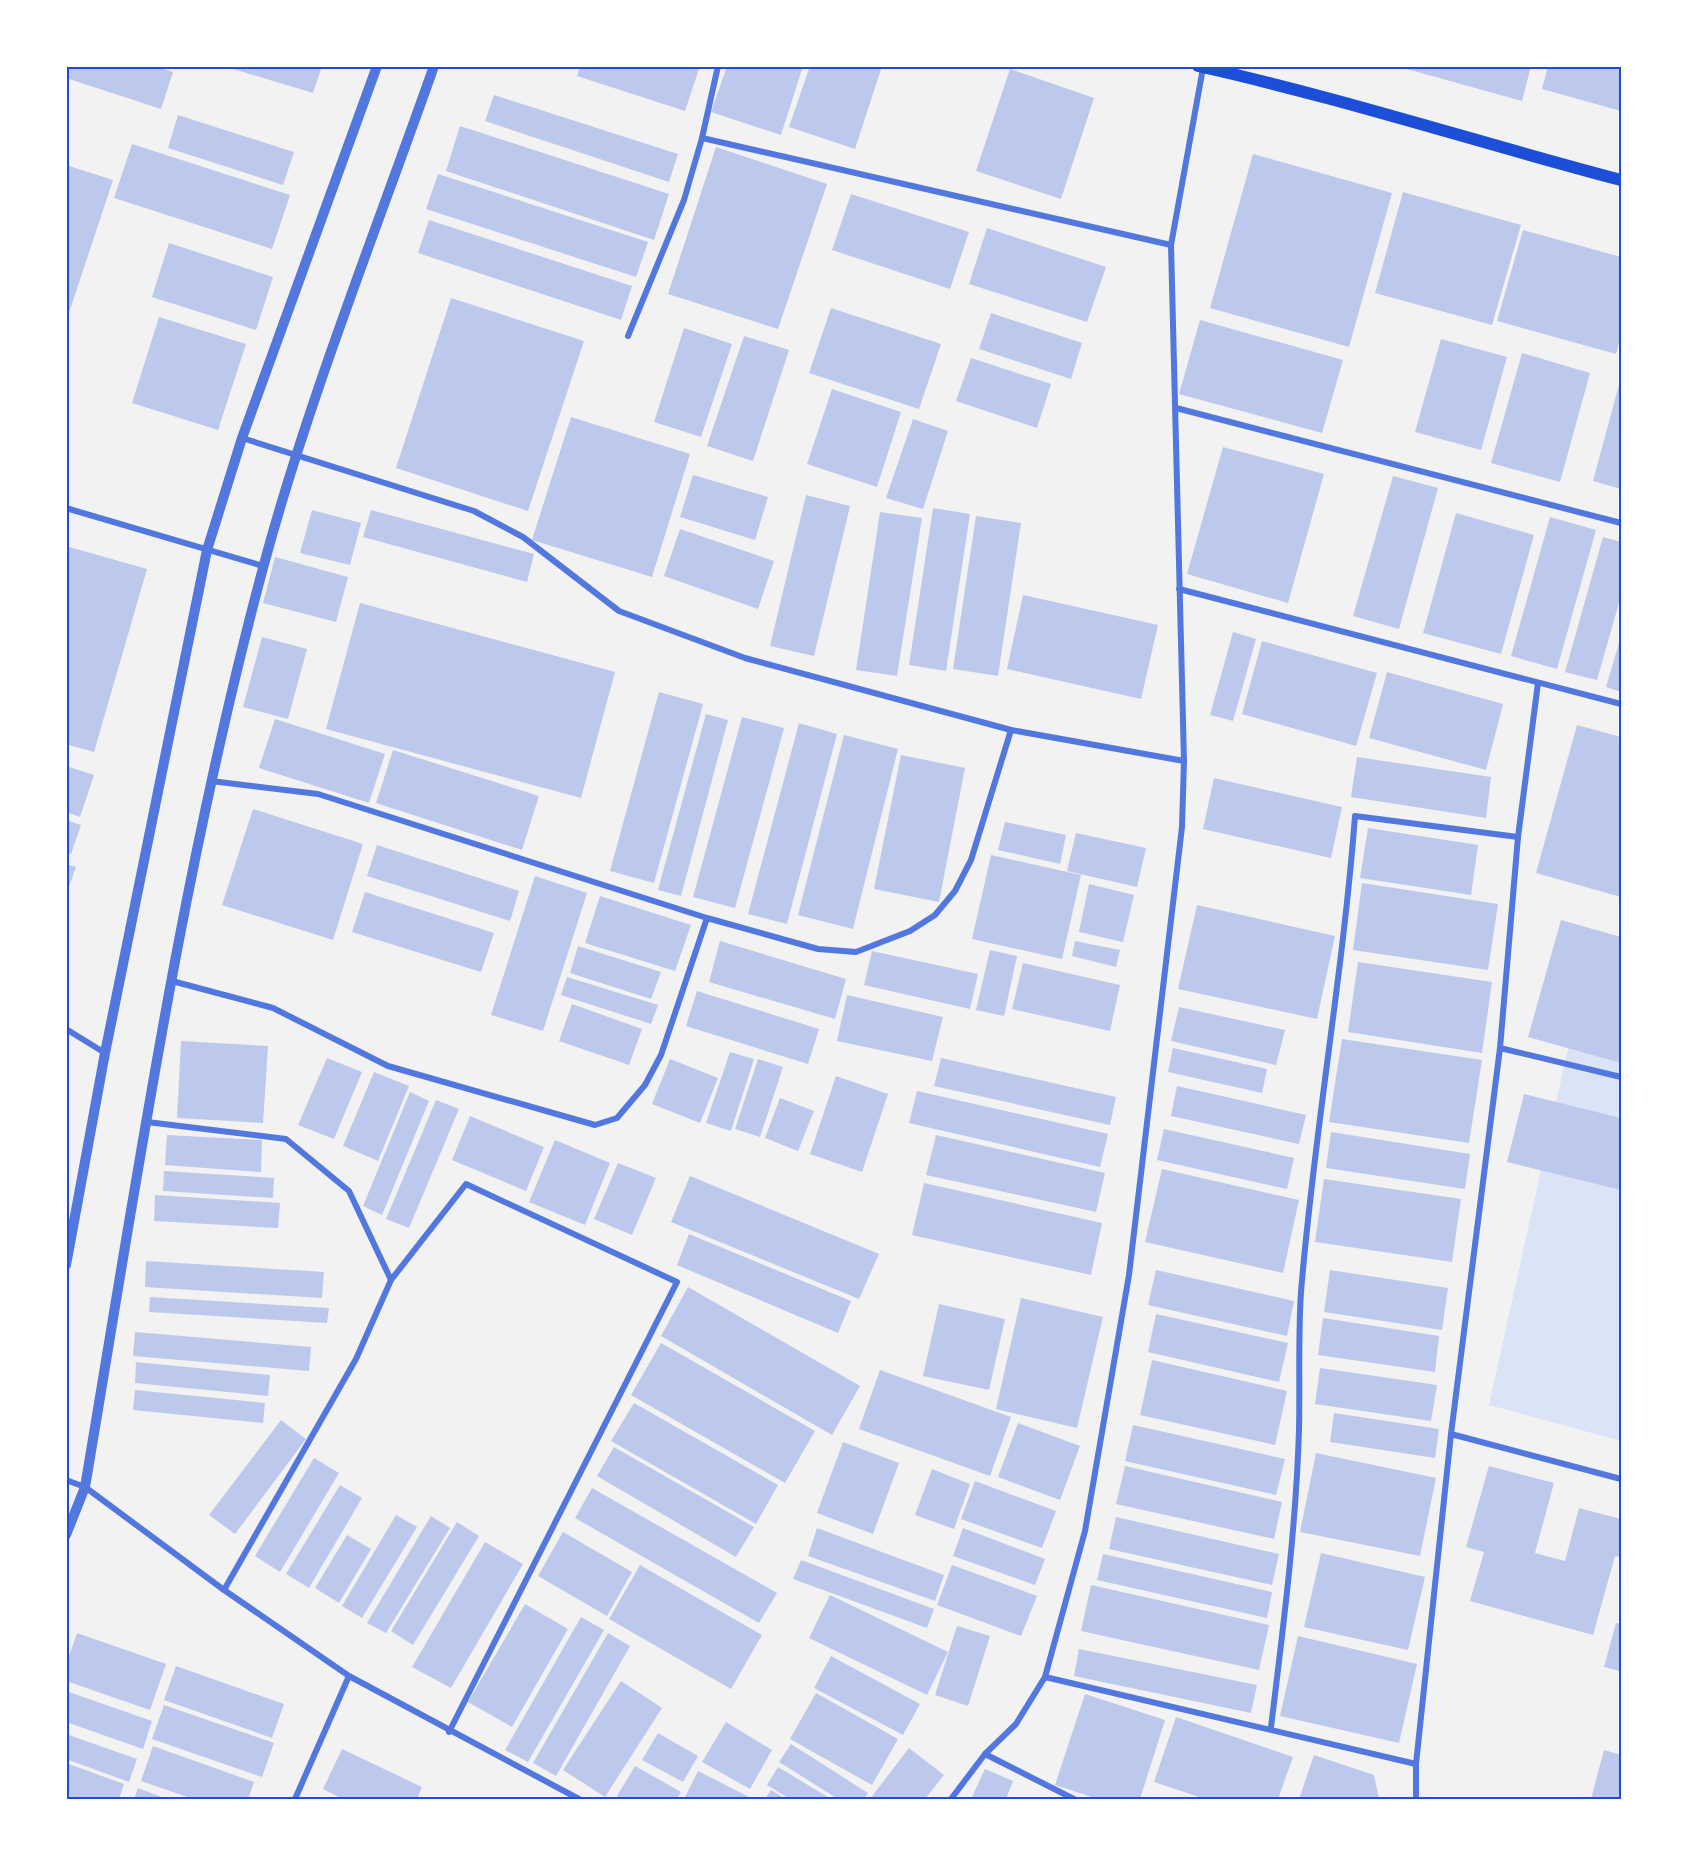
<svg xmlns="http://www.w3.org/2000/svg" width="1687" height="1865" font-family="Literata,serif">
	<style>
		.green { fill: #dbe4f7 }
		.building { fill: #bdc9ec }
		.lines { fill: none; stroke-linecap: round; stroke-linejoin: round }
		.minor { stroke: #5277de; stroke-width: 6 }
		.tertiary { stroke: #5277de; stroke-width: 10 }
		.secondary { stroke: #1d4ed8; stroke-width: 12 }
		.neatline { fill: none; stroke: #1d4ed8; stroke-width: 2 }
	</style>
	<rect width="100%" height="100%" fill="#f2f2f2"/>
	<!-- green -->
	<polygon class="green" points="1577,1008 1621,1020 1621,1441 1489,1405"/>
	<!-- building -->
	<g class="building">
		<polygon points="68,66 154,66 173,72 161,109 66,78"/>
		<polygon points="223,66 322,66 313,93"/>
		<polygon points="580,66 700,66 685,111 577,76"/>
		<polygon points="727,66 803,66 781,135 711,112"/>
		<polygon points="810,66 882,66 855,149 789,127"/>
		<polygon points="1396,66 1531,66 1522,101"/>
		<polygon points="1548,66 1621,66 1621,111 1542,89"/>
		<polygon points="1010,69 1094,98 1061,199 976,171"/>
		<polygon points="494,95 678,154 669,182 485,121"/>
		<polygon points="178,115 294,152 283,185 168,148"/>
		<polygon points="460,126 669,194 654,240 446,171"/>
		<polygon points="132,144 290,195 272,249 114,198"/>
		<polygon points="716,147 827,184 778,329 668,294"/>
		<polygon points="1253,154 1392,193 1349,347 1210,308"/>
		<polygon points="66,165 113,180 66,322"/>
		<polygon points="438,174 648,242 636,277 426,209"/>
		<polygon points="1403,192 1521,225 1492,325 1375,293"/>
		<polygon points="851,194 969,232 950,289 832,250"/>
		<polygon points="429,220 632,286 621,320 418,253"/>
		<polygon points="987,228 1106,267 1087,322 969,284"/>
		<polygon points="1523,230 1621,257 1621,336 1616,354 1497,321"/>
		<polygon points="169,243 273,277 256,330 152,297"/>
		<polygon points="451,298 584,341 528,511 396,468"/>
		<polygon points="831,308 941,344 919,409 809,373"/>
		<polygon points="991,313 1082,343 1071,379 979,349"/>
		<polygon points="159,317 246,344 218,430 132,403"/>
		<polygon points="1200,320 1343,360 1322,433 1179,394"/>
		<polygon points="684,328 732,344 701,437 654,422"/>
		<polygon points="744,336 789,350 753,461 707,446"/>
		<polygon points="1441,339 1507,357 1481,450 1415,432"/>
		<polygon points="1522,353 1590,373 1560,482 1491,463"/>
		<polygon points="971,358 1051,384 1037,428 956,401"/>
		<polygon points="1620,381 1621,381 1621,489 1593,481"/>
		<polygon points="832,389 901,412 877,487 807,464"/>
		<polygon points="571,417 690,454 652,577 532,540"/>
		<polygon points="913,419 948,431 923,509 886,498"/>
		<polygon points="1223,447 1324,474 1288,603 1187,574"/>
		<polygon points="693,475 768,497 755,540 680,517"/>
		<polygon points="1393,476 1438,488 1399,629 1353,616"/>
		<polygon points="806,495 850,506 814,656 770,646"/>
		<polygon points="933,508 970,514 946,671 909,665"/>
		<polygon points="312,510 361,523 350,565 300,553"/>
		<polygon points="371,510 534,554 527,582 363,537"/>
		<polygon points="880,512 922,518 897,676 856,670"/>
		<polygon points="1456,513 1534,535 1501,654 1423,633"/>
		<polygon points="976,516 1021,523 998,676 953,669"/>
		<polygon points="1550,517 1596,530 1557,669 1511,656"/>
		<polygon points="680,529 774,561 758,609 664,576"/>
		<polygon points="1603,537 1621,542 1621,596 1597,680 1565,672"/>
		<polygon points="66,546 147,569 94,752 66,744"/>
		<polygon points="275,557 348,577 336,622 263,603"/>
		<polygon points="1023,595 1158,625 1141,699 1007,669"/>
		<polygon points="360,603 615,672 581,798 326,729"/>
		<polygon points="1233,632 1256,639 1233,721 1210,715"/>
		<polygon points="1621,636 1621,692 1606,687"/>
		<polygon points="262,637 307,649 288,719 243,707"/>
		<polygon points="1262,641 1377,673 1356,746 1242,714"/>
		<polygon points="1387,672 1503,704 1486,770 1369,738"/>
		<polygon points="659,692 703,704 654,883 610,871"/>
		<polygon points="706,714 728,720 681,896 658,890"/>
		<polygon points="742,717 784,728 735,908 693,897"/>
		<polygon points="275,719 385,754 369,803 259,768"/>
		<polygon points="799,723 837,734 787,924 748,914"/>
		<polygon points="1577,725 1621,737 1621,897 1536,873"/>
		<polygon points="844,735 898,749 853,929 798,915"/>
		<polygon points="393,750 539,796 522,850 376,803"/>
		<polygon points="901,755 965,768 939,902 874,889"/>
		<polygon points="1357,757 1491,777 1486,818 1351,797"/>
		<polygon points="66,766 94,775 80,817 66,812"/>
		<polygon points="1214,778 1342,807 1331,858 1203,829"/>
		<polygon points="253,809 363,844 333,940 222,905"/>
		<polygon points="66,820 81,825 71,854 66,853"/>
		<polygon points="1005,822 1066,835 1060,864 998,850"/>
		<polygon points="1368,828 1478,845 1471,895 1360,878"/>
		<polygon points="1076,833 1146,848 1137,887 1067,871"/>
		<polygon points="377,845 519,891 510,921 367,876"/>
		<polygon points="991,855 1081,875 1062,959 972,939"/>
		<polygon points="66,864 76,867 66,895"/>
		<polygon points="535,876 587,893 543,1031 491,1015"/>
		<polygon points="1362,883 1498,904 1488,970 1353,950"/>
		<polygon points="1089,884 1134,895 1123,942 1079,932"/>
		<polygon points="365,892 494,933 481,972 352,932"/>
		<polygon points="600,896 691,925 675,971 585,943"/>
		<polygon points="1197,905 1335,936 1317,1019 1178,989"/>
		<polygon points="1561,920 1621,937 1621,1063 1528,1037"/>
		<polygon points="720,941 846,979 835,1019 709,982"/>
		<polygon points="1075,941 1120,950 1116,967 1072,956"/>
		<polygon points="578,946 661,972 651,999 570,973"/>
		<polygon points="990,950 1017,956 1004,1016 976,1010"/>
		<polygon points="872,951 978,974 970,1009 864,985"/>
		<polygon points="1358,962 1492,982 1482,1053 1348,1032"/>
		<polygon points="1023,963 1120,985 1110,1031 1012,1009"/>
		<polygon points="567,977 658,1005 651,1024 561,995"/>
		<polygon points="697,991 819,1029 808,1064 686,1026"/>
		<polygon points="847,995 943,1017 932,1061 837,1041"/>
		<polygon points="572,1004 642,1029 629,1065 559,1041"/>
		<polygon points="1179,1007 1285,1030 1276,1065 1171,1041"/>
		<polygon points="1342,1039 1482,1060 1469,1143 1329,1122"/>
		<polygon points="181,1041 268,1046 263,1123 177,1118"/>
		<polygon points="1173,1048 1267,1069 1262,1093 1168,1072"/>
		<polygon points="730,1052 754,1059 731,1131 706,1123"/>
		<polygon points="327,1058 362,1072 334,1139 298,1125"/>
		<polygon points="941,1058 1116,1097 1110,1125 934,1086"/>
		<polygon points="670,1059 718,1078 700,1123 652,1104"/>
		<polygon points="758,1059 783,1067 760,1137 735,1129"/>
		<polygon points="374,1072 409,1086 378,1161 343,1146"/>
		<polygon points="836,1076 888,1094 862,1172 810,1154"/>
		<polygon points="1177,1086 1306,1115 1299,1144 1171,1116"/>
		<polygon points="917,1091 1108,1134 1100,1167 909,1123"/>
		<polygon points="410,1092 429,1101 382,1215 363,1206"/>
		<polygon points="1524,1094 1621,1118 1621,1190 1507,1162"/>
		<polygon points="780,1098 814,1111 798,1151 765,1138"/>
		<polygon points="436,1100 459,1109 409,1228 386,1219"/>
		<polygon points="470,1116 544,1147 526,1191 452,1160"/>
		<polygon points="1164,1129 1294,1158 1287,1189 1157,1160"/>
		<polygon points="1331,1132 1470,1154 1465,1189 1326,1168"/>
		<polygon points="167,1135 262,1140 261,1172 165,1165"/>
		<polygon points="936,1135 1105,1173 1096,1212 926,1175"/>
		<polygon points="555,1140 610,1163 585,1225 529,1202"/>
		<polygon points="618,1163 656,1178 632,1235 594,1219"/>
		<polygon points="1162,1169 1299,1200 1283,1273 1145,1242"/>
		<polygon points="164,1171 274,1178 273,1198 163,1191"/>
		<polygon points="690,1176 879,1254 859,1299 671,1222"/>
		<polygon points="1324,1179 1461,1199 1452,1262 1315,1242"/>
		<polygon points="924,1183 1102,1223 1091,1275 912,1235"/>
		<polygon points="155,1195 280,1203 278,1228 154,1221"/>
		<polygon points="689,1234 851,1301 838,1333 677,1265"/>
		<polygon points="146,1261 324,1272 322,1298 145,1287"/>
		<polygon points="1156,1270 1294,1301 1287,1336 1148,1305"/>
		<polygon points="1330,1270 1448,1288 1442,1330 1324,1312"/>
		<polygon points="688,1287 860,1386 832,1435 661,1336"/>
		<polygon points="150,1297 329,1308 327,1323 149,1312"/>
		<polygon points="1021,1298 1103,1317 1077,1428 996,1409"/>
		<polygon points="939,1304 1005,1319 989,1390 923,1376"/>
		<polygon points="1156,1314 1288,1343 1279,1382 1148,1352"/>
		<polygon points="1323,1318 1439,1336 1435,1372 1318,1355"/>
		<polygon points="135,1332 311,1347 309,1371 133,1356"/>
		<polygon points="661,1343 815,1431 785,1483 631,1395"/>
		<polygon points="1152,1360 1287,1391 1275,1445 1140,1415"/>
		<polygon points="136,1362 270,1375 268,1396 135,1383"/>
		<polygon points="1320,1368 1437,1385 1431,1421 1315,1404"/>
		<polygon points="880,1370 1011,1417 990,1476 859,1429"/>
		<polygon points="135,1390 265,1403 263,1423 133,1410"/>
		<polygon points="634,1403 778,1485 756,1524 611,1441"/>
		<polygon points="1334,1413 1439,1429 1435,1458 1330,1442"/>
		<polygon points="281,1420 306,1439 235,1534 209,1515"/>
		<polygon points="1018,1423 1080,1446 1060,1500 998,1477"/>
		<polygon points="1133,1425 1285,1459 1276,1495 1125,1461"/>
		<polygon points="843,1442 899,1463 873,1534 817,1513"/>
		<polygon points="614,1447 754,1527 736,1557 597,1476"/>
		<polygon points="1316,1453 1436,1478 1420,1556 1300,1532"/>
		<polygon points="314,1458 339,1473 280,1572 255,1556"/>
		<polygon points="1125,1466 1282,1502 1274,1539 1116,1504"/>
		<polygon points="1489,1466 1554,1483 1535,1553 1565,1561 1579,1508 1621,1519 1621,1557 1615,1556 1593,1635 1470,1601 1484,1552 1466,1547"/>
		<polygon points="932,1469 970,1484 954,1529 915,1515"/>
		<polygon points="975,1481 1056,1511 1042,1548 961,1519"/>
		<polygon points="340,1485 362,1498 309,1588 286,1574"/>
		<polygon points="592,1488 777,1593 759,1623 575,1518"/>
		<polygon points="396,1515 417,1527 362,1618 342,1606"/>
		<polygon points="431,1516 450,1528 386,1633 367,1623"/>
		<polygon points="1116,1517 1279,1554 1272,1585 1109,1549"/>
		<polygon points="457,1522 479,1536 413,1645 391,1631"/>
		<polygon points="817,1528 944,1575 935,1601 808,1556"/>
		<polygon points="963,1528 1045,1559 1035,1585 953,1556"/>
		<polygon points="563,1532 632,1572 607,1616 538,1576"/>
		<polygon points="347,1535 371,1549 339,1603 315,1588"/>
		<polygon points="485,1542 523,1564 451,1688 412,1667"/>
		<polygon points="1321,1553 1425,1577 1408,1650 1304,1627"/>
		<polygon points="1103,1554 1272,1592 1267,1618 1097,1580"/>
		<polygon points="801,1560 934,1609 927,1628 793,1579"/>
		<polygon points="640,1565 762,1635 731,1689 609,1619"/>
		<polygon points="952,1565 1037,1596 1021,1636 937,1605"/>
		<polygon points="1091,1585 1269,1625 1259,1670 1081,1631"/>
		<polygon points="830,1595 948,1652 927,1695 809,1638"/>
		<polygon points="525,1604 568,1629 512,1727 468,1702"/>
		<polygon points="581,1617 604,1630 528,1762 505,1750"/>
		<polygon points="1616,1623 1621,1624 1619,1671 1604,1667"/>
		<polygon points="957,1626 990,1636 968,1706 935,1695"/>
		<polygon points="77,1633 166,1664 150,1710 66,1681 66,1665"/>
		<polygon points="608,1633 630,1646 556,1776 533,1763"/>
		<polygon points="1298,1636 1417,1664 1399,1743 1280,1716"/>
		<polygon points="1079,1649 1257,1685 1251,1713 1074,1676"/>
		<polygon points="831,1656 920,1704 903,1735 814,1688"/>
		<polygon points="176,1666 284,1704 272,1738 164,1700"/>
		<polygon points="621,1681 662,1708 605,1797 563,1770"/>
		<polygon points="66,1691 152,1721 143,1749 66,1722"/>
		<polygon points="816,1693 898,1739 872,1785 790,1739"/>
		<polygon points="1085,1694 1165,1720 1140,1799 1098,1799 1055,1785"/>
		<polygon points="164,1705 274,1743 262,1777 152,1739"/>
		<polygon points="1176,1717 1293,1757 1278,1799 1205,1799 1154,1782"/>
		<polygon points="726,1722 772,1750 750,1789 702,1762"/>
		<polygon points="658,1733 698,1756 683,1782 642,1760"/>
		<polygon points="66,1734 137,1759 129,1782 66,1759"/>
		<polygon points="791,1744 868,1793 864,1799 838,1799 779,1762"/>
		<polygon points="153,1746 254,1782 248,1799 193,1799 141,1781"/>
		<polygon points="909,1748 944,1775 925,1799 870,1799"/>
		<polygon points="342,1749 422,1787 417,1799 343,1799 323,1789"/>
		<polygon points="1604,1750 1621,1755 1621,1799 1591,1799"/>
		<polygon points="1314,1755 1374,1775 1379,1799 1299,1799"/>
		<polygon points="66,1763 124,1784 119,1799 66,1799"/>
		<polygon points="635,1766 681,1792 677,1799 623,1799 617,1796"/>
		<polygon points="778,1767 831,1799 790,1799 767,1785"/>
		<polygon points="985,1769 1013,1781 1006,1799 971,1799"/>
		<polygon points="698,1771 753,1799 684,1799"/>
		<polygon points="138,1788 167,1799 134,1799"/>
		<polygon points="771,1790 786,1799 765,1799"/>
	</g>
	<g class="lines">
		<!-- minor -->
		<g class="minor">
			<polyline points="702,138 1171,245"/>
			<polyline points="628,336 684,200 702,138 718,66"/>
			<polyline points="1176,408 1621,523"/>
			<polyline points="242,438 474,511 523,537 619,611 745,658 1011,730 1184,761"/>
			<polyline points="66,508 263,566"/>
			<polyline points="1179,589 1621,704"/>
			<polyline points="211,781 318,794 707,918 818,949 856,952 910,931 935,915 955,891 971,860 1011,730"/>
			<polyline points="172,981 273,1008 388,1066 595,1125 617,1118 645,1085 661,1055 707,918"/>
			<polyline points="66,1029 105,1053"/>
			<polyline points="1500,1048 1621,1077"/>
			<polyline points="147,1122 286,1139 349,1191 391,1280 466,1184 677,1282 449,1732"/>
			<polyline points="1451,1434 1621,1479"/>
			<polyline points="66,1480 85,1487 224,1590 349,1676 579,1799"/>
			<polyline points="224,1590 356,1359 391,1280"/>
			<polyline points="1045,1677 1416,1764"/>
			<path d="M1271,1727C1283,1629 1296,1529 1299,1430C1300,1384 1298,1337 1301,1292C1314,1132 1343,975 1355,816L1518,837"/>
			<polyline points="985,1754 1074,1799"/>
			<polyline points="295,1799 349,1676"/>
			<polyline points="951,1799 985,1754 1016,1724 1045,1677 1085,1531 1129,1275 1182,827 1184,761 1171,245 1203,68"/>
			<polyline points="1416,1799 1416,1764 1451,1434 1500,1048 1518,837 1538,683"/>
		</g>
		<!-- tertiary -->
		<g class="tertiary">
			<polyline points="66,1265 105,1053 207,550 242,438 377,66"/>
			<path d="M66,1535L85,1487C137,1179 182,870 263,568C308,400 376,231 434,66"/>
		</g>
		<!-- secondary -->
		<path class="secondary" d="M1198,66C1341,98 1480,143 1621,180"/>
	</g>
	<!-- border -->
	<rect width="1687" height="1865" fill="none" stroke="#ffffff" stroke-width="135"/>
	<rect x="68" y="68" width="1552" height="1730" class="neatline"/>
</svg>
